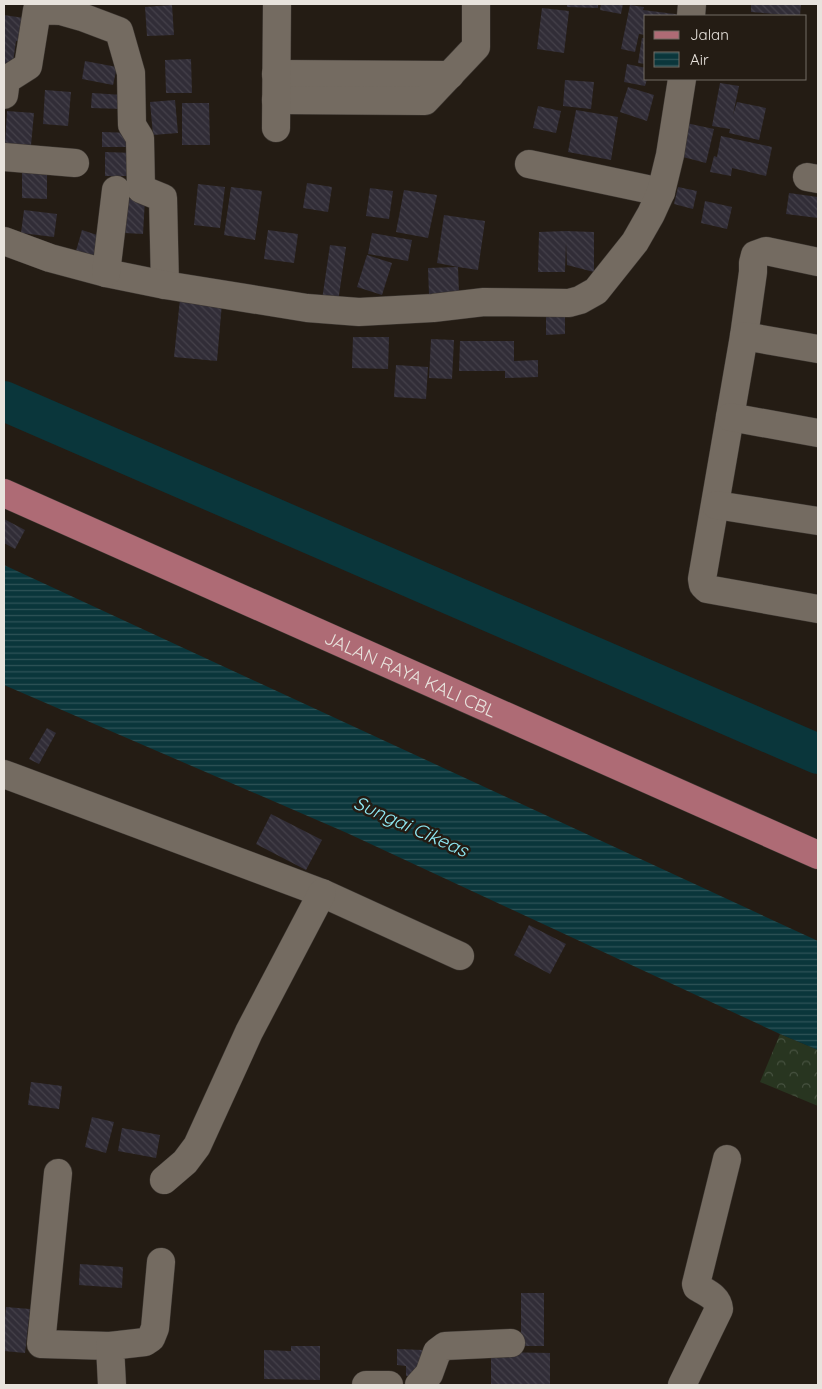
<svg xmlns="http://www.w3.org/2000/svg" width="822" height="1389" font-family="Quicksand,sans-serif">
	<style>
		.forest { fill: url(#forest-crowns) }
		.water { fill: url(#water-rules) }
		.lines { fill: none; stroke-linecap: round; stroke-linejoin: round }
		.river { stroke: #0a363b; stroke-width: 40 }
		.building { fill: url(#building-back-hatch) }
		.minor-casing { stroke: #3d3732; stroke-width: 29 }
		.major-casing { stroke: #3d3732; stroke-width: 29 }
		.minor { stroke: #746b61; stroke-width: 28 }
		.major { stroke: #ae6b75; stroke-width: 28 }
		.labels { text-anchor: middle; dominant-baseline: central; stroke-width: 5; stroke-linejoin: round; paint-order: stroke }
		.street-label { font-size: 18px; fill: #e8e3dd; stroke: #241c14 }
		.water-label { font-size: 19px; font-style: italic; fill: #91ecf7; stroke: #241c14 }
	</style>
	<defs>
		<pattern id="forest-crowns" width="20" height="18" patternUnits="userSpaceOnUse" patternTransform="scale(1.25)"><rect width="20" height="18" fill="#283520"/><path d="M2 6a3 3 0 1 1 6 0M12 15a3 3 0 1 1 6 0" fill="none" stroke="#475240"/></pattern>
		<pattern id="water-rules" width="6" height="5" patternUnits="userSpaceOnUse" patternTransform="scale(1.25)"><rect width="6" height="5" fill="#0a363b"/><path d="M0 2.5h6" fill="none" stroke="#2e5357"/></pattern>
		<pattern id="building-back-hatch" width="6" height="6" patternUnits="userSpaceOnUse" patternTransform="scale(1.25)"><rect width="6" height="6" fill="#312d37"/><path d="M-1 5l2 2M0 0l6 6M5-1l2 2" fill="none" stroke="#45414a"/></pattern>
	</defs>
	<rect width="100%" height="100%" fill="#241c14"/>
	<!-- forest -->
	<polygon class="forest" points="780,1034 818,1050 818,1106 760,1082"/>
	<!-- water -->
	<polygon class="water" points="4,565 818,941 818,1050 780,1034 347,833 4,685"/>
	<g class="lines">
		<!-- river -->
		<polyline class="river" points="4,401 818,754"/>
	</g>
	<!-- building -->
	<g class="building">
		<polygon points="567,4 598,4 598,8 567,7"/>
		<polygon points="601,4 623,4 621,14 600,10"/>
		<polygon points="751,4 801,4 800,16 751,12"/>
		<polygon points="172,5 174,35 147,36 145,7"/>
		<polygon points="630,5 644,7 643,10 683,15 683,16 646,16 646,35 639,34 635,52 621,49"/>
		<polygon points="542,8 569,11 564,53 537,49"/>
		<polygon points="4,15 24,18 21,42 16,41 12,70 4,69"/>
		<polygon points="642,38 646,38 646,64 638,63"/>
		<polygon points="191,59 192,93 166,93 165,60"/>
		<polygon points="85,61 117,67 113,85 82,79"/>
		<polygon points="627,64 646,68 647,79 645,86 624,82"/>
		<polygon points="565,80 594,82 591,109 563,106"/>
		<polygon points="720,83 739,86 733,115 737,102 766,108 759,140 729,133 730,129 712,126"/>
		<polygon points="628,87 654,95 647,121 620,112"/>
		<polygon points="45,90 71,92 68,126 43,124"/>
		<polygon points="92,93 123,95 123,109 91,108"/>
		<polygon points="175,100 178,133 153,135 150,102"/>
		<polygon points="182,103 209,103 210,145 182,145"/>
		<polygon points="538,106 561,111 556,133 533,128"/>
		<polygon points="576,110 618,117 611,160 568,152"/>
		<polygon points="7,111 34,113 31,145 5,144"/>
		<polygon points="686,123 714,129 706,163 679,156"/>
		<polygon points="102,132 133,133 132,147 102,147"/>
		<polygon points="721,136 772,147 766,176 732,168 731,176 710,172 714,156 717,157"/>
		<polygon points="105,152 135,153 135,176 105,176"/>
		<polygon points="22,171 47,171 47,199 22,198"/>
		<polygon points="307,183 332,187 328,212 303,208"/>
		<polygon points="198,184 225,187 220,228 194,225"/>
		<polygon points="231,187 262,191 255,240 224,235"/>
		<polygon points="678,187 697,191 693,209 674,204"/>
		<polygon points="370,188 393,191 389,219 366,216"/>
		<polygon points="404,190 437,195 428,238 396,232"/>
		<polygon points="789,193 818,197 818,218 786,214"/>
		<polygon points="126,199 145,199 143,234 125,233"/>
		<polygon points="705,201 732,207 727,229 701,223"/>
		<polygon points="24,210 57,214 54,237 21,233"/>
		<polygon points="444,215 485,221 478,270 458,267 459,293 429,294 428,268 458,267 437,263"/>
		<polygon points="82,230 106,238 98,266 74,258"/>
		<polygon points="268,230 298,234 294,263 264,259"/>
		<polygon points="566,231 594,232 594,272 567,265 566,242 565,272 538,272 539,232"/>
		<polygon points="372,233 412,240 408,261 368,254"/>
		<polygon points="330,245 346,247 338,302 322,300"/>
		<polygon points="367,255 392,263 382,295 357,287"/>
		<polygon points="180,299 222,303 217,361 174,357"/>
		<polygon points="565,308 565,334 546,335 546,309"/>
		<polygon points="353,337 389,337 388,369 352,368"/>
		<polygon points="431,339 454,340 452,379 429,378"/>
		<polygon points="460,341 514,341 514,361 538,360 538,377 505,378 505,371 459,371"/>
		<polygon points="396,365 428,367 426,399 394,397"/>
		<polygon points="4,519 25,530 15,549 4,543"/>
		<polygon points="47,728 56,733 39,764 29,759"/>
		<polygon points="271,814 322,840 306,870 256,844"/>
		<polygon points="529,925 566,944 550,974 514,955"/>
		<polygon points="31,1082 62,1086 59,1109 28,1105"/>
		<polygon points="92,1117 114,1122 106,1153 85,1147"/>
		<polygon points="122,1128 160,1135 156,1158 118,1151"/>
		<polygon points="80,1264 123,1267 122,1288 79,1285"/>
		<rect x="521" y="1293" width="23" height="53"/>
		<polygon points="6,1307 30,1309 25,1353 4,1351 4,1328"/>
		<polygon points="291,1346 320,1346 320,1380 264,1379 264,1350 291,1351"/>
		<polygon points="397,1349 423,1350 422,1376 406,1376 406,1366 397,1365"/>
		<polygon points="491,1352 550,1353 550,1385 491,1385"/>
	</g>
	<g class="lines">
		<!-- minor casing -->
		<g class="minor-casing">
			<g id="minor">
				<polyline points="691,16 692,4"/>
				<polyline points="276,74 450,75"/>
				<polyline points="4,95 6,80 28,66 37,10 61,11 82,17 119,31 131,73 132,125 140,138 141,189 163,198 165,285"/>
				<polyline points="276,100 425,101 476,47 476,4"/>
				<polyline points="276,128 277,4"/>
				<polyline points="4,157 75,163"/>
				<polyline points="529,164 661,192"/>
				<polyline points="807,177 818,179"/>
				<polyline points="4,241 50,258 106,273 165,285 307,308 359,312 433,308 484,302 569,303 580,300 596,291 635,242 651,214 661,192 670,155 682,79"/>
				<polyline points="106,273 116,190"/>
				<polyline points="744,336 753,272 753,263 755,255 766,251 818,262"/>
				<polyline points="818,349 744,336 702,579 703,585 707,589 818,609"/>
				<polyline points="730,417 818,433"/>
				<polyline points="716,505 818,521"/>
				<polyline points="4,774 322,893 460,956"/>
				<polyline points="58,1173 41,1344 110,1346"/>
				<polyline points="164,1180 185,1162 197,1146 249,1032 322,893"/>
				<polyline points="112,1385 110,1346 145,1342 151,1338 155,1328 161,1262"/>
				<polyline points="366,1385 389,1385"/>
				<polyline points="419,1385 429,1374 437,1352 445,1346 511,1343"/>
				<path d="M682,1385L719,1309C718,1297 707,1293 697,1287L696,1284L727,1159"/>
			</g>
		</g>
		<!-- major casing -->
		<g class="major-casing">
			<g id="major">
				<path id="s1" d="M4,493L818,855"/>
			</g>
		</g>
		<!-- minor -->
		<use href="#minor" class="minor"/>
		<!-- major -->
		<use href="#major" class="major"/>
	</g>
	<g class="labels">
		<!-- street labels -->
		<g class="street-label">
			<text stroke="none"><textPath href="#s1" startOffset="445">JALAN RAYA KALI CBL</textPath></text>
		</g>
		<!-- water labels -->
		<g class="water-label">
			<text transform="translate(411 826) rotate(24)">Sungai Cikeas</text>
		</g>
	</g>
	<!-- border -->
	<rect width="822" height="1389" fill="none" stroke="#e8e3dd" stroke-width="10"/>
	<!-- legend -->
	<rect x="644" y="15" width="162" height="65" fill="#241c14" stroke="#726c64"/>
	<rect x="654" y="31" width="25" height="8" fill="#ae6b75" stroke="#726c64"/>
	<text x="690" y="40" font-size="15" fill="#e8e3dd">Jalan</text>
	<rect x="654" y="52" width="25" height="15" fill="url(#water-rules)" stroke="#726c64"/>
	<text x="690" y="65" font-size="15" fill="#e8e3dd">Air</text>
</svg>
